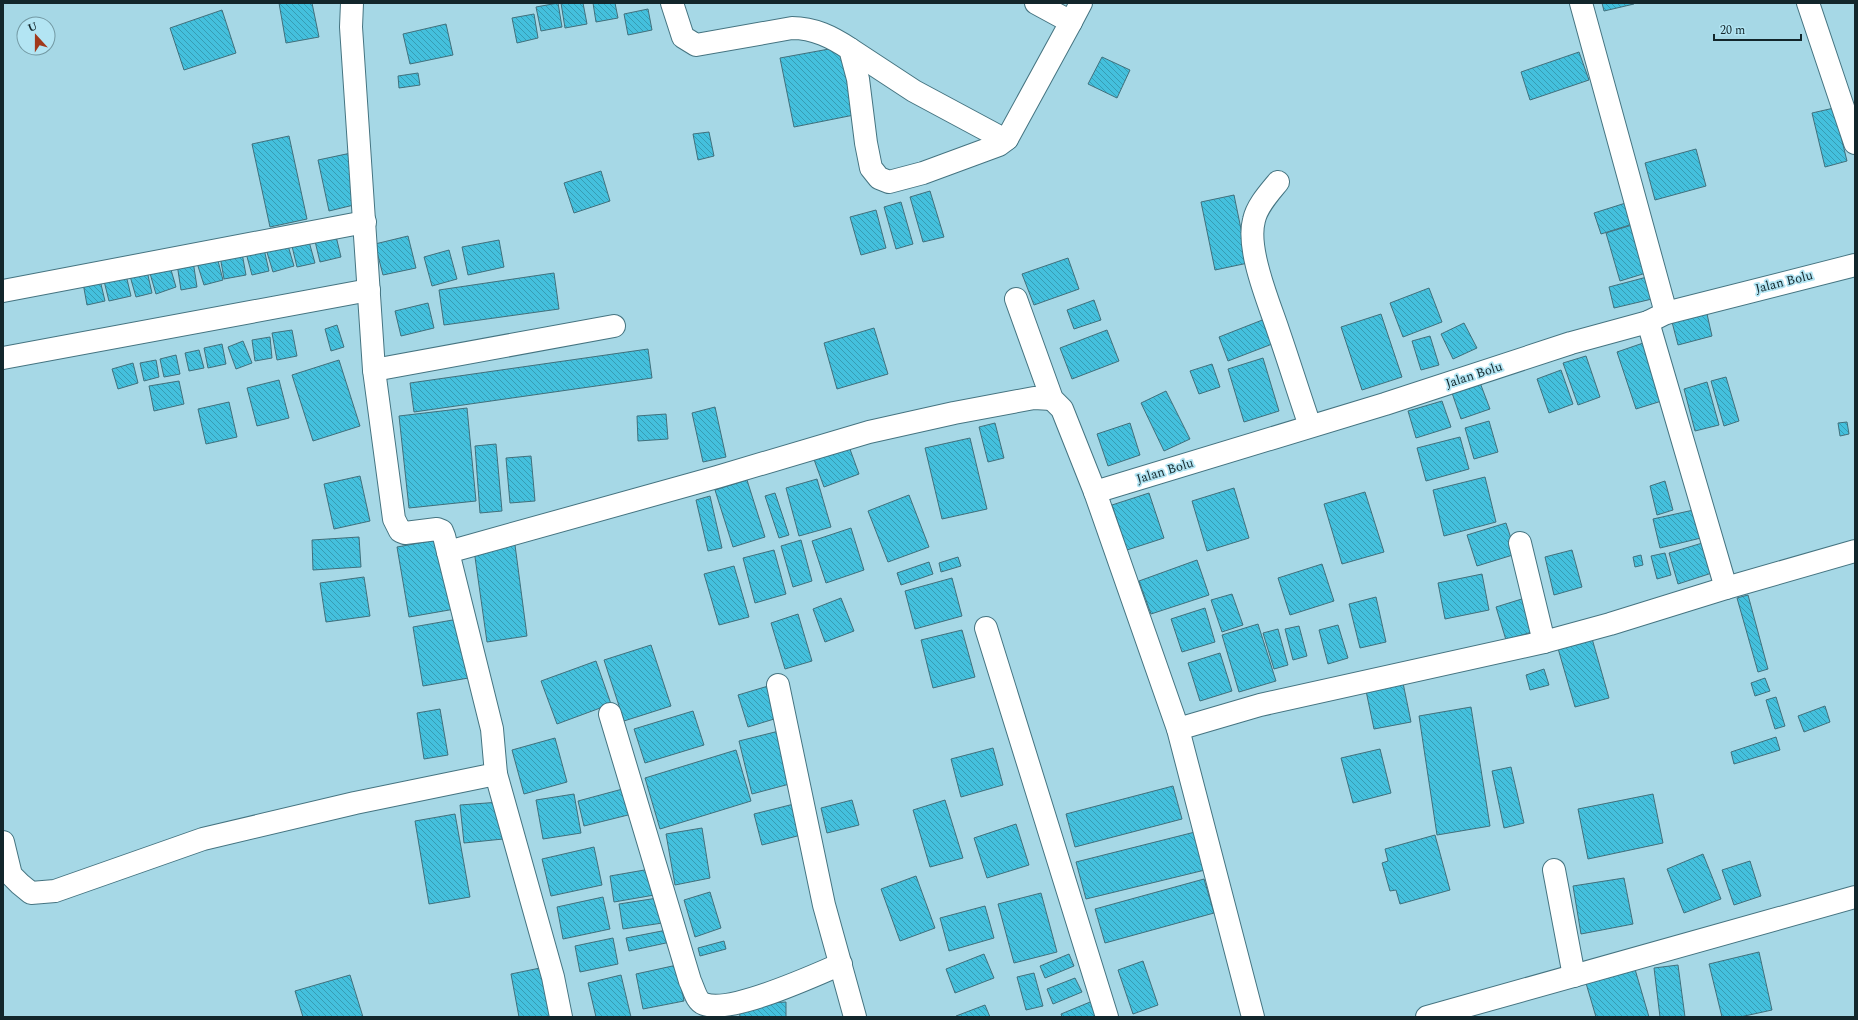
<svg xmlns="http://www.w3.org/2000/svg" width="1858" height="1020" font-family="Spectral,serif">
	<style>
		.building { fill: url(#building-back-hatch); stroke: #41707c }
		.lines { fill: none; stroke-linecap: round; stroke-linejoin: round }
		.minor-casing { stroke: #457481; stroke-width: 24 }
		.minor { stroke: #fff; stroke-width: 22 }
		.labels { text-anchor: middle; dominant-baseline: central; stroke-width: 3.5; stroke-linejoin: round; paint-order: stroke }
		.street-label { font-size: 13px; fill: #12262b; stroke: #b3e5f3 }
	</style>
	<defs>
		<pattern id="building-back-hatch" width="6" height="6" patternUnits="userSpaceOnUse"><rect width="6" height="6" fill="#44c0dd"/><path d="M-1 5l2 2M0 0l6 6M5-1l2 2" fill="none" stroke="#379cb3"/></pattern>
	</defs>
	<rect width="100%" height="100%" fill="#a6d8e6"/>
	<!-- building -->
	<g class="building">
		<polygon points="279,3 312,3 319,37 286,43"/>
		<polygon points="558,3 562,27 541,31 536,7"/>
		<polygon points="561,3 583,3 587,24 565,28"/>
		<polygon points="593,3 615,3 618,18 596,22"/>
		<polygon points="1602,3 1633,3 1634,4 1604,11"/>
		<polygon points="648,9 652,30 628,35 624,14"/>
		<polygon points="222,10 236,53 184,70 170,28"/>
		<polygon points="534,14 538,38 517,43 512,18"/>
		<polygon points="446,24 453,55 410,64 403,34"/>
		<polygon points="840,47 854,115 794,127 780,58"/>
		<polygon points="1579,52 1589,80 1530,100 1521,72"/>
		<polygon points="1102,57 1130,70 1117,98 1088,84"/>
		<polygon points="418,73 420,85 399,88 398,76"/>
		<polygon points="1834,108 1847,161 1825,167 1812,113"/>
		<polygon points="709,132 714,156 698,160 693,134"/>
		<polygon points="289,136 307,219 270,227 252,144"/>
		<polygon points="1696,149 1706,186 1655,200 1645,163"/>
		<polygon points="351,153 362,203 329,211 318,160"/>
		<polygon points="601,171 610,201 574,213 564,183"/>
		<polygon points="930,191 944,237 923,242 910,197"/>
		<polygon points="1234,195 1248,263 1215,270 1201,202"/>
		<polygon points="1632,201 1639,222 1601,234 1594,213"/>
		<polygon points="901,202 913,244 896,249 884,207"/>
		<polygon points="876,210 886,248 861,255 850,217"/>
		<polygon points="1632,225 1646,273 1620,281 1606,233"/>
		<polygon points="335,232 341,257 320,262 314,237"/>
		<polygon points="408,236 416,268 383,275 375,244"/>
		<polygon points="308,238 315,263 297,267 291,242"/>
		<polygon points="499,240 504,267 468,275 462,247"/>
		<polygon points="287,242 294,266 273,272 266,249"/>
		<polygon points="264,249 269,271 252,275 246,253"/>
		<polygon points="449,250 457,279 432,286 424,257"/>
		<polygon points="242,253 246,275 224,279 220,256"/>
		<polygon points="217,257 223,280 204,285 197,263"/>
		<polygon points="1068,258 1079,289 1034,305 1022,274"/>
		<polygon points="193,261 197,287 181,290 177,264"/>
		<polygon points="169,263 176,287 156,294 149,270"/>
		<polygon points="147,271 152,293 136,297 130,276"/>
		<polygon points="554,273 559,309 444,325 439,290"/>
		<polygon points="126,275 131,296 109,301 104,281"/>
		<polygon points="1647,277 1652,299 1614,308 1609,287"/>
		<polygon points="100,280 105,301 87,305 83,283"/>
		<polygon points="1429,288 1442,322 1403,337 1390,303"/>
		<polygon points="1094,300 1101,320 1074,329 1067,310"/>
		<polygon points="428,303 434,328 401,336 395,311"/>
		<polygon points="1381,314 1402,377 1362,390 1341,327"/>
		<polygon points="1707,314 1712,336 1678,345 1672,322"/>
		<polygon points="1270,317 1280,341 1228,361 1219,337"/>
		<polygon points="1464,323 1477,348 1453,359 1441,334"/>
		<polygon points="337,325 344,347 331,351 325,329"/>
		<polygon points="874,328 888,374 837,389 824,343"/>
		<polygon points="292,330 297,356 277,360 272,333"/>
		<polygon points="1107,330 1119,361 1072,379 1060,348"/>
		<polygon points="1430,336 1439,365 1421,370 1412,341"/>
		<polygon points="270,337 272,358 255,361 252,340"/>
		<polygon points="243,341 252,363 236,369 228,347"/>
		<polygon points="1649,341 1668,399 1636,409 1617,352"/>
		<polygon points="222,344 226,364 208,368 204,348"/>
		<polygon points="648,349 652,378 414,412 410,383"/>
		<polygon points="199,350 204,368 189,371 185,353"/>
		<polygon points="176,355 180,374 164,377 160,359"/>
		<polygon points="1586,356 1600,397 1578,405 1563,363"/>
		<polygon points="1263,358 1279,411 1244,422 1228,369"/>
		<polygon points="156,360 159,377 144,381 140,363"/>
		<polygon points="339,360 360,426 313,441 292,375"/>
		<polygon points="133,363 138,383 118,389 112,369"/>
		<polygon points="1212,364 1220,387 1199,394 1190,371"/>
		<polygon points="1561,370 1573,404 1549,413 1537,379"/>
		<polygon points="1726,377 1739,421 1724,426 1711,381"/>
		<polygon points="279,380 289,418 257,426 247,388"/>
		<polygon points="1479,380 1490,409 1461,419 1451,390"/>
		<polygon points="179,381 184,404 154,411 149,386"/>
		<polygon points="1707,382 1719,425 1695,431 1684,389"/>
		<polygon points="1166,391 1190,439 1164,451 1141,403"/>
		<polygon points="1442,401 1451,427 1416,438 1408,411"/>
		<polygon points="229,402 237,437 206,444 198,409"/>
		<polygon points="715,407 726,457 703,462 692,413"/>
		<polygon points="467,408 476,501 409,508 399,416"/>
		<polygon points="666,414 668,439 638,441 637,416"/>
		<polygon points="1489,421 1498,452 1474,459 1465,428"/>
		<polygon points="1847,422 1849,434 1840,436 1838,423"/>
		<polygon points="995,423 1004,458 988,462 979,427"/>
		<polygon points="1130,423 1140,455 1108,466 1097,434"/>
		<polygon points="1460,437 1469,469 1426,481 1417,448"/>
		<polygon points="970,438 987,509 942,519 925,448"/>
		<polygon points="847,441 859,474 824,487 812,454"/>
		<polygon points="496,444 502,511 480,513 475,446"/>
		<polygon points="531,456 535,501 510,503 506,458"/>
		<polygon points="360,476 370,521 334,529 324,484"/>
		<polygon points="1485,477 1496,522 1444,536 1433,490"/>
		<polygon points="817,479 831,527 799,536 786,488"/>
		<polygon points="747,480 765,537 733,547 715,490"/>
		<polygon points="1665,481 1673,510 1657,515 1650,486"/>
		<polygon points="1234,488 1249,538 1207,551 1192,501"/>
		<polygon points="1365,492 1384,552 1342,564 1324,504"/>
		<polygon points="775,493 789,535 779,538 765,496"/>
		<polygon points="1149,493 1164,538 1127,550 1112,505"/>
		<polygon points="909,495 929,547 888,562 868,511"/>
		<polygon points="710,496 722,548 708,551 696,500"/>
		<polygon points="1698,509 1705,537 1660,548 1653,519"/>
		<polygon points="1506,523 1516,554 1477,566 1467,535"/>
		<polygon points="851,528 864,570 826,583 812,541"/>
		<polygon points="359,537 361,567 313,570 312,540"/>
		<polygon points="442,539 455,609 409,617 397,547"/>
		<polygon points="801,540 812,581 793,587 781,546"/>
		<polygon points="1709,541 1718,571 1678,584 1669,553"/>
		<polygon points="515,545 527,636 487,642 474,550"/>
		<polygon points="774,550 786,594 755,603 743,558"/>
		<polygon points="1572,550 1582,587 1554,595 1545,557"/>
		<polygon points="1665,553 1671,575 1657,579 1651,556"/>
		<polygon points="1641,555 1643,565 1635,567 1633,557"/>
		<polygon points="958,557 961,566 941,572 939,563"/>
		<polygon points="1197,560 1209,595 1151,614 1139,581"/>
		<polygon points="929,562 933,574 901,585 897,573"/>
		<polygon points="1322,564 1334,601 1290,615 1278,578"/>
		<polygon points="734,566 749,617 719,625 704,574"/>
		<polygon points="1482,574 1489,610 1445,619 1438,583"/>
		<polygon points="364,577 370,616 326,622 320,583"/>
		<polygon points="952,578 962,616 915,629 905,591"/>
		<polygon points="1232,594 1243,625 1222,632 1211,600"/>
		<polygon points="1748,595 1768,669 1758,672 1737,598"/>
		<polygon points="1376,597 1386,642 1360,648 1349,604"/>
		<polygon points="841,598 854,631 825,642 813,609"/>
		<polygon points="1525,598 1535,631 1506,640 1496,607"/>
		<polygon points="1205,608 1215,642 1182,652 1171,619"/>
		<polygon points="798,614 812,661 785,669 771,623"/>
		<polygon points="464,618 474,677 423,686 413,627"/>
		<polygon points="1258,624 1276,681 1239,692 1222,635"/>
		<polygon points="1338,625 1348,658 1328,664 1319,630"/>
		<polygon points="1299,626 1307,656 1293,660 1285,629"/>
		<polygon points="1278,629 1288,665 1274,669 1263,633"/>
		<polygon points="962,630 975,677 933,688 921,640"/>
		<polygon points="1591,635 1609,698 1575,707 1557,645"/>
		<polygon points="651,645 671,706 624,721 604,660"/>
		<polygon points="1220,653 1232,691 1200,701 1188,663"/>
		<polygon points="596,661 611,704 557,724 541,681"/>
		<polygon points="1544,669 1549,685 1530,690 1526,675"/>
		<polygon points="1402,678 1411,722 1374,729 1365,686"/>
		<polygon points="1765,678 1770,691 1755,696 1751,683"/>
		<polygon points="775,684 784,716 748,727 738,695"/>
		<polygon points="1776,697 1785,726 1775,729 1766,700"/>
		<polygon points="1825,706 1830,722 1804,732 1798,716"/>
		<polygon points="1471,707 1490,826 1437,835 1419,716"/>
		<polygon points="440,709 448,755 424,759 417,713"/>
		<polygon points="693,711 704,745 645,763 634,729"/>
		<polygon points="783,730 797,782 752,794 739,741"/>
		<polygon points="1776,737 1780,750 1734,764 1731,752"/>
		<polygon points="555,738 567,782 524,794 512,750"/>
		<polygon points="993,748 1003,785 961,797 951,759"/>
		<polygon points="1380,749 1391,793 1353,803 1341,758"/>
		<polygon points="736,750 751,801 660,829 645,778"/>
		<polygon points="1511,767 1524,823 1504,828 1492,771"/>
		<polygon points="1173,786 1182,819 1075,847 1066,814"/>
		<polygon points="630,787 636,813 584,826 578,801"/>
		<polygon points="574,794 581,833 543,839 536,800"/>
		<polygon points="1653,794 1663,843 1588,859 1578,809"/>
		<polygon points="852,800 859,825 827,833 821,808"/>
		<polygon points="945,800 963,858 930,867 913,810"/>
		<polygon points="500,802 503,839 464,843 460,805"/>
		<polygon points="798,803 805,834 762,845 754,814"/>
		<polygon points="455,814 470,897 429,904 415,821"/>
		<polygon points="1016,824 1029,865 987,878 974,838"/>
		<polygon points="702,828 710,878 675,885 666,834"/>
		<polygon points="1195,832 1205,870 1086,899 1076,862"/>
		<polygon points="1435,835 1450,890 1400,904 1396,890 1390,891 1382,863 1388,861 1385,849"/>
		<polygon points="594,847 602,885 551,896 542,859"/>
		<polygon points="1703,854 1721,899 1684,913 1667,869"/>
		<polygon points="1750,861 1761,896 1734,905 1722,870"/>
		<polygon points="656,868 660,894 614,902 610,876"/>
		<polygon points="916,876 935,928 900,941 881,889"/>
		<polygon points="1624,878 1633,924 1581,934 1573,886"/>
		<polygon points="1204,879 1214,913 1105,943 1095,909"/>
		<polygon points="710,892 721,928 695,937 684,900"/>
		<polygon points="1041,893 1057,952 1014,963 998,904"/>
		<polygon points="603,897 610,929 563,939 557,907"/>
		<polygon points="664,897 669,922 623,929 619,904"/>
		<polygon points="985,906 994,938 949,951 940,918"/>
		<polygon points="672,929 675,941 629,951 626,938"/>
		<polygon points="613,938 618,964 580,972 575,946"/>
		<polygon points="724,941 726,949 700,956 698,948"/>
		<polygon points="1759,952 1772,1010 1740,1017 1722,1017 1709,964"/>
		<polygon points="984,954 994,978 955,993 946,969"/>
		<polygon points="1069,954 1074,966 1045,978 1040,966"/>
		<polygon points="1632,959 1649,1017 1596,1017 1583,973"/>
		<polygon points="1143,961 1158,1005 1133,1014 1118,970"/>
		<polygon points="677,965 684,1001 643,1009 636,974"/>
		<polygon points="1678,965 1685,1017 1660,1017 1654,968"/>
		<polygon points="545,967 555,1017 519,1017 511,974"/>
		<polygon points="1034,973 1043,1006 1026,1010 1017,977"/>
		<polygon points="350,975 363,1017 303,1017 295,991"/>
		<polygon points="621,975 631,1017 596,1017 588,983"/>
		<polygon points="1075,978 1082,992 1053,1004 1047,989"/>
		<polygon points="1095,1000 1102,1017 1062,1017 1061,1014"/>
		<polygon points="786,1002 786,1017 740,1017 739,1005"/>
		<polygon points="985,1005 990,1017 956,1017 956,1016"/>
	</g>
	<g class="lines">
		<!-- minor casing -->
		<g class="minor-casing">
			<g id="minor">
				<path d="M672,3L683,37L696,45L792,28C814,28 832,37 850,49L858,79L866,143L871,168L879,178L889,182L923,173L999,145L1007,139L1071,22"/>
				<polyline points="1036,3 1071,22 1081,3"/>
				<polyline points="1581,3 1666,313"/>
				<polyline points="1808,3 1855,143"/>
				<polyline points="850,49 914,91 996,135 1007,139"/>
				<path d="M1278,182C1269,193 1257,206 1254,220C1246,249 1269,303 1278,330C1289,362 1299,394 1310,426"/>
				<polyline points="3,291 365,222"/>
				<polyline points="1016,299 1052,399 1062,409 1095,492 1178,729 1253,1017"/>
				<polyline points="1648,322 1726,588"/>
				<polyline points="3,358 369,290"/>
				<polyline points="374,370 614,326"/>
				<polyline points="1095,492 1385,404 1571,343 1648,322 1666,313 1855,265"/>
				<polyline points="1520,543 1544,642"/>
				<polyline points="448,552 717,477 869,432 954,413 1034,398 1052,399"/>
				<polyline points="986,628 1107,1017"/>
				<polyline points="778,685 824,905 855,1017"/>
				<path d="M610,714L690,981C694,989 696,1001 704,1004C731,1014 813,976 841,964"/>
				<polyline points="1178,729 1260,705 1544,642 1610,624 1726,588 1855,551"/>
				<polyline points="496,774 553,977 561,1017"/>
				<polyline points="3,842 11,875 20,884 31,893 55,891 203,839 355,803 496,774 492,729 444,536 442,531 437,529 405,533 400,531 394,519 374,370 351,27 352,3"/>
				<polyline points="1554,870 1574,976"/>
				<polyline points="1427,1017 1855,897"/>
			</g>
		</g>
		<!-- minor -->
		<use href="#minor" class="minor"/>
	</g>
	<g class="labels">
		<!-- street labels -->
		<g class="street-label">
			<text transform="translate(1784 282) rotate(-14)">Jalan Bolu</text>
			<text transform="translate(1474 375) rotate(-18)">Jalan Bolu</text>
			<text transform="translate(1165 471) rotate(-17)">Jalan Bolu</text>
		</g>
	</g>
	<!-- border -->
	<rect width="1858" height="1020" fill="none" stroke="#12262b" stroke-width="8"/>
	<!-- north arrow -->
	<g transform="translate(36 36) rotate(339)"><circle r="19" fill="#b3e5f3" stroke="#7399a3"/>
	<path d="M0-3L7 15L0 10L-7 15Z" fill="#a1391b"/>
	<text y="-6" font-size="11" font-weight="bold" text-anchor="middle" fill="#12262b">U</text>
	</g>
	<!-- scale -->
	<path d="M1714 34v6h87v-6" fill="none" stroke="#12262b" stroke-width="2"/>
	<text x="1720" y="34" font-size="12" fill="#12262b" stroke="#b3e5f3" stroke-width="3" paint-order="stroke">20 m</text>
</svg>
